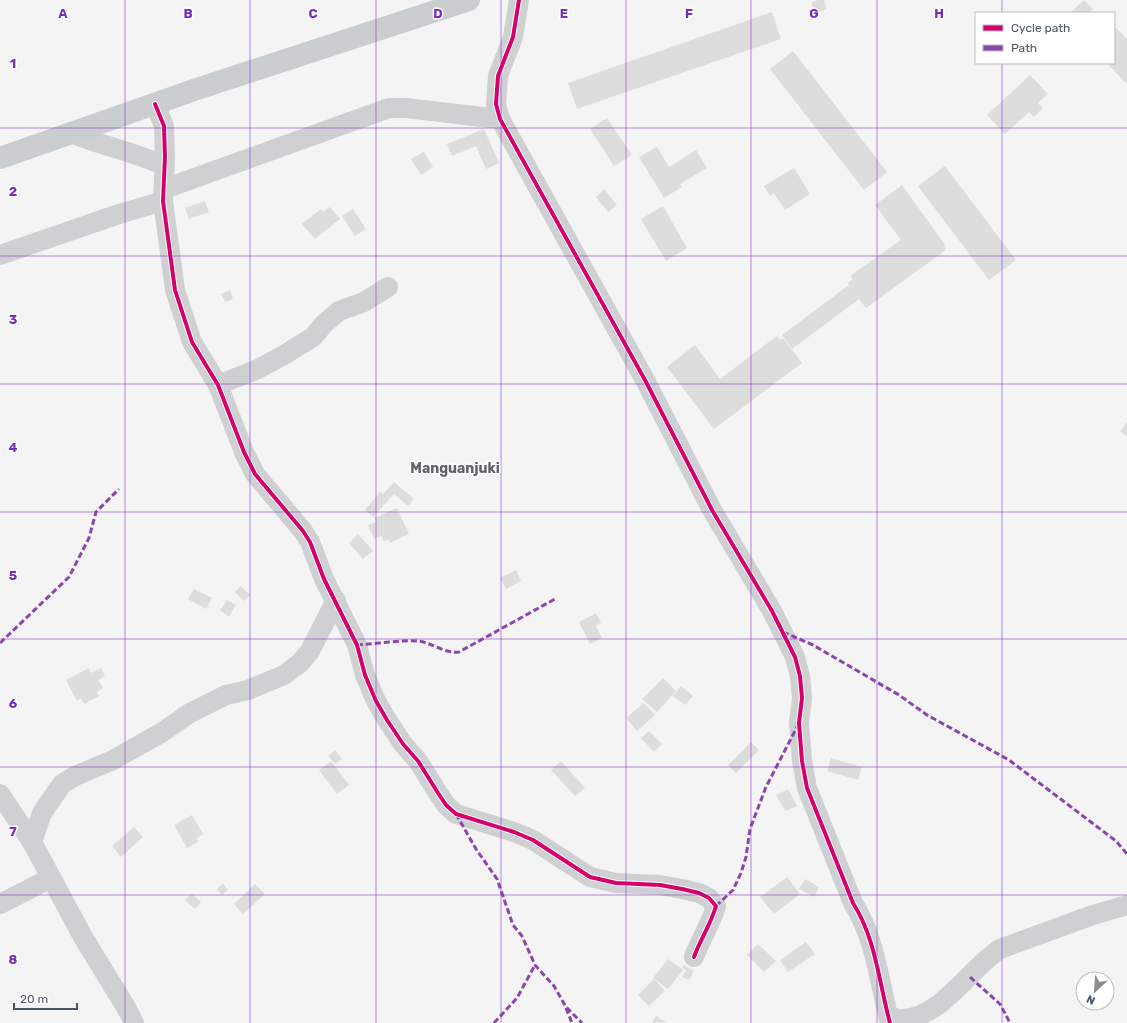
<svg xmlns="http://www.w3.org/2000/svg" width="1127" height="1023" font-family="Rubik,sans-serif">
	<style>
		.building { fill: #ddddde }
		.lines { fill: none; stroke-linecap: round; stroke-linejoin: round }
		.minor { stroke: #ced0d2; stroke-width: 20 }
		.primary { stroke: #caced1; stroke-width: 22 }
		.quiet { stroke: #8e44ad; stroke-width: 3; stroke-dasharray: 6 3; stroke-linecap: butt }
		.cycleway-casing { stroke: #fff; stroke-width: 6 }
		.cycleway { stroke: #d6006c; stroke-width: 4 }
		.grid { fill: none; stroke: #7b2cbf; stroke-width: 1; stroke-opacity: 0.55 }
		.labels { text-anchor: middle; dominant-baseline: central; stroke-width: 3; stroke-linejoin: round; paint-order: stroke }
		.quarter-label { font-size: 14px; font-weight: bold; fill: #5f6368; stroke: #fff }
		.grid-label { font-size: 13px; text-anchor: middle; font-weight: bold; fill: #7b2cbf; stroke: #fff; stroke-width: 3; stroke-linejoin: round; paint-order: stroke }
	</style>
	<rect width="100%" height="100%" fill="#f4f4f4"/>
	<!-- building -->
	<g class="building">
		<polygon points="818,0 824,0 827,9 816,14 811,3"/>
		<polygon points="1084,0 1093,9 1088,13 1070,13"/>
		<polygon points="772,12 781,39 577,109 568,83"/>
		<polygon points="1114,26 1127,39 1127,84 1107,63 1114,63"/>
		<polygon points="793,51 887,172 864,190 770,69"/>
		<polygon points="1030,75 1048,94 1038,103 1043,108 1034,117 1029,112 1005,134 987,115"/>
		<polygon points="607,118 632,155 614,166 590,129"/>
		<polygon points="484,129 499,163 486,169 476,146 452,156 447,144"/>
		<polygon points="657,147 669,167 696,150 707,168 680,184 682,187 664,198 639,157"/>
		<polygon points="424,152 433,167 421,175 411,159"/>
		<polygon points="945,166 1016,260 989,280 918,186"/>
		<polygon points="794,168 810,194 785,210 774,193 770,196 764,186"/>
		<polygon points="902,185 945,245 944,246 946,250 866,308 859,299 792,349 782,335 849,285 848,283 853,279 850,276 901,240 875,205"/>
		<polygon points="604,189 617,205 608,212 596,197"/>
		<polygon points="205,201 209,212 189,219 185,208"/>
		<polygon points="663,206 687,248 666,261 641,219"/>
		<polygon points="330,207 340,219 315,239 302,224 321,209 323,212"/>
		<polygon points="353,209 366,229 355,236 342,216"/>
		<polygon points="230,290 233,299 225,302 221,294"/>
		<polygon points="777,336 780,340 783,338 802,363 714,429 667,367 695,345 720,379"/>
		<polygon points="1127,422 1127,437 1120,431"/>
		<polygon points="394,482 414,499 408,506 394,494 373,517 365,510 380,492 383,494"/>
		<polygon points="397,508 409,534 390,543 388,540 384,541 381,536 374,539 368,525 376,522 374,518"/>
		<polygon points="358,534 373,551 363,559 349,543"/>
		<polygon points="516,570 521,581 506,589 500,578"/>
		<polygon points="241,586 250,595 244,601 235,592"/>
		<polygon points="194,589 212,598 206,609 188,599"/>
		<polygon points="227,600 236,605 229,617 220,610"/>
		<polygon points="596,613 601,623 596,626 602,638 590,644 579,622"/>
		<polygon points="89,668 91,673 101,668 105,676 98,680 103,688 97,692 99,696 84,704 81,698 77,701 66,680"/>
		<polygon points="663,678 676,691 657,712 642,699"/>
		<polygon points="681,686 693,696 685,705 673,696"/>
		<polygon points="644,703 655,715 637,731 626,718"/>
		<polygon points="649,731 662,744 654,752 641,738"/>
		<polygon points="751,742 759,750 736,773 728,765"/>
		<polygon points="335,750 342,759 335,764 328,756"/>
		<polygon points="831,758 862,767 858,780 827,771"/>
		<polygon points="331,761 349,785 337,794 319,770"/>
		<polygon points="561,761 585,788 575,796 551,770"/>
		<polygon points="788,789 797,806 785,811 776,795"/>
		<polygon points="192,815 203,834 197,838 198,842 187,848 174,825"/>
		<polygon points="134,827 143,837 121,857 112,846"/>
		<polygon points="787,877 800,894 774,914 760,897"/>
		<polygon points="805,879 819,887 814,897 799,889"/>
		<polygon points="223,883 228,890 222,895 217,889"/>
		<polygon points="255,884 265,894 243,914 234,904"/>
		<polygon points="192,894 201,902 195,909 185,900"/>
		<polygon points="806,942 815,954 788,972 780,960"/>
		<polygon points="758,944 776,961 764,972 747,955"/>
		<polygon points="668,959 683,970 668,989 653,978"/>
		<polygon points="684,965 694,971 689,980 682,977 686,970 682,968"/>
		<polygon points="654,979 665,991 649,1006 638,995"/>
		<polygon points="656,1016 666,1022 652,1023"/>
	</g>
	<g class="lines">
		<!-- minor -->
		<g class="minor">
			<path d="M519,0L513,37L498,76L496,104L500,119L645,380L712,510L772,611L795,657L800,676L802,698L799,723L802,761L807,788L853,903C876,939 879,983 890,1023"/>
			<path d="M155,104L164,126L165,157L163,201L175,290L192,342L218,385L244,452L255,474L303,531L310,542L324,579L357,645L365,675L376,701L387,720L403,744L418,761L438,793L446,805L456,814L514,832L533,840L590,877L616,883L660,885L682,889L699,893L709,898L716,906C711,924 700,940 694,957"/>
			<path d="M71,133C102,146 135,152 165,166"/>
			<polyline points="164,189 389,108 406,108 500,119"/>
			<polyline points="0,255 119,214 163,201"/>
			<polyline points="218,385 258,369 284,355 313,337 324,324 339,311 364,302 388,287"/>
			<polyline points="0,794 32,842 83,937 127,1009 134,1023"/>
			<polyline points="32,842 42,813 62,784 75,776 113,760 161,733 190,713 226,695 248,690 284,675 300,663 310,651 336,600"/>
			<polyline points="0,904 51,878"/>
			<path d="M888,1016C893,1017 898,1020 903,1019C941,1018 970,968 1000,949L1090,916L1127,905"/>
		</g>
		<!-- primary -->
		<polyline class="primary" points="0,158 197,89 469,0"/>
		<!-- quiet -->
		<g class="quiet">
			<polyline points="783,632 813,645 899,695 927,715 1009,760 1116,841 1127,854"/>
			<polyline points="0,643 69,577 89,538 96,512 119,489"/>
			<path d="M357,645C376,644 397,640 417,641C431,642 445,654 459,652L555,599"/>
			<polyline points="456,814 476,849 497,879 513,925 522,936 535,965 554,986 566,1007 582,1023"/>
			<polyline points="716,906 733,890 741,873 746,857 750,829 766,787 798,725"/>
			<polyline points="970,977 1000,1004 1010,1023"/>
			<polyline points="566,1008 572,1023"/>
			<polyline points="494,1023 517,998 535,965"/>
		</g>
		<!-- cycleway casing -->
		<g class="cycleway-casing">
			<g id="cycleway">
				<path d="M519,0L513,37L498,76L496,104L500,119L645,380L712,510L772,611L795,657L800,676L802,698L799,723L802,761L807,788L853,903C876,939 879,983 890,1023"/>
				<path d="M155,104L164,126L165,157L163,201L175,290L192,342L218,385L244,452L255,474L303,531L310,542L324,579L357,645L365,675L376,701L387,720L403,744L418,761L438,793L446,805L456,814L514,832L533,840L590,877L616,883L660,885L682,889L699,893L709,898L716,906C711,924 700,940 694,957"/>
			</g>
		</g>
		<!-- cycleway -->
		<use href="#cycleway" class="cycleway"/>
	</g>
	<!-- grid -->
	<path class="grid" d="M125,0V1023M250,0V1023M376,0V1023M501,0V1023M626,0V1023M751,0V1023M877,0V1023M1002,0V13M1002,63V1023M0,128H1127M0,256H1127M0,384H1127M0,512H1127M0,639H1127M0,767H1127M0,895H1127"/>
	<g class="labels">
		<!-- quarter labels -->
		<g class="quarter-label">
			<text x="455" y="468">Manguanjuki</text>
		</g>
	</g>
	<g class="grid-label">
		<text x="63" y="18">A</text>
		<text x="188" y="18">B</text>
		<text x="313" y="18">C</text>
		<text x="438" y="18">D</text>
		<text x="564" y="18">E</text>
		<text x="689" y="18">F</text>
		<text x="814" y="18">G</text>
		<text x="939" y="18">H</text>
		<text x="13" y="68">1</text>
		<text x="13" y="196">2</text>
		<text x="13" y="324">3</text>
		<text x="13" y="452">4</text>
		<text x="13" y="580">5</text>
		<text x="13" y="708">6</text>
		<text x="13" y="836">7</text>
		<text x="13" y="964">8</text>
	</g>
	<!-- legend -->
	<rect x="975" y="12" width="140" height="52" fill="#ffffff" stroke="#b7bbc0"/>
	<rect x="983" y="25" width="20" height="6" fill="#d6006c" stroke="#b7bbc0"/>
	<text x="1011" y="32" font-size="12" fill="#4a5661">Cycle path</text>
	<rect x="983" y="45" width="20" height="6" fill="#8e44ad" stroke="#b7bbc0"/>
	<text x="1011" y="52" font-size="12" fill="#4a5661">Path</text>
	<!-- north arrow -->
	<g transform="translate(1095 991) rotate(206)"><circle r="19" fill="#ffffff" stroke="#b7bbc0"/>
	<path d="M0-3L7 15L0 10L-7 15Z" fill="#868d94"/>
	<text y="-6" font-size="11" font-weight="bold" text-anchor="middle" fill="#4a5661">N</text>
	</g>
	<!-- scale -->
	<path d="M14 1003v6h63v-6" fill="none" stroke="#4a5661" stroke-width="2"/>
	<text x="20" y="1003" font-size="12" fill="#4a5661" stroke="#ffffff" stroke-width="3" paint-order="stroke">20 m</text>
</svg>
